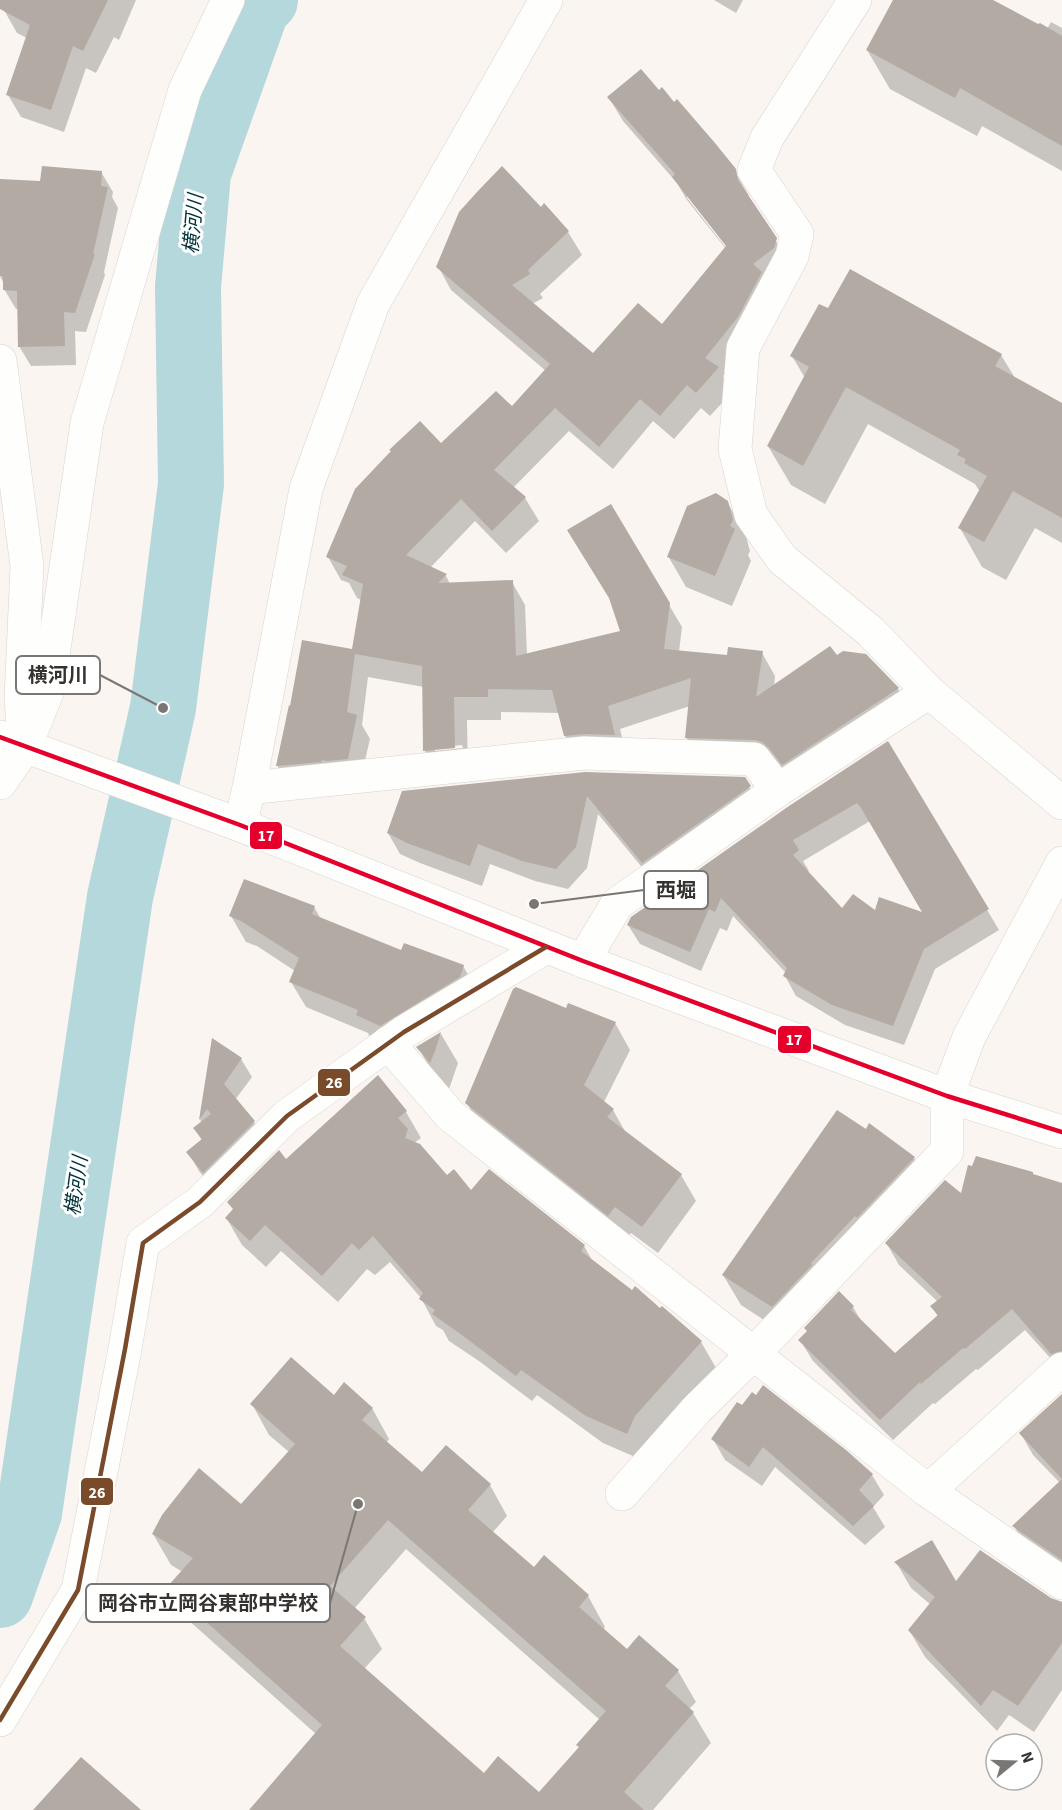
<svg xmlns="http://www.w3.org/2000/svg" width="1062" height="1810" font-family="'Source Sans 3','Noto Sans JP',sans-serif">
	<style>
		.shadow { fill: #0003; fill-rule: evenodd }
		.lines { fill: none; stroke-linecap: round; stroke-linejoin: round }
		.river { stroke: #b5d8dd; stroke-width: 66 }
		.building { fill: #b2aaa3; fill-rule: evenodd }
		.street-casing { stroke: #d7d3d0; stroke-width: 34 }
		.secondary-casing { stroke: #d7d3d0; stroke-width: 34 }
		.primary-casing { stroke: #d7d3d0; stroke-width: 34 }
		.street { stroke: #fefefd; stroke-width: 33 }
		.secondary { stroke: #fefefd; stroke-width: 33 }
		.primary { stroke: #fefefd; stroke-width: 33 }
		.bus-1-casing { stroke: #fff; stroke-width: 9 }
		.bus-2-casing { stroke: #fff; stroke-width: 9 }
		.bus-1 { stroke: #e4002b; stroke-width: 4.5 }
		.bus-2 { stroke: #7a4b2a; stroke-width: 4.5 }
		.labels { text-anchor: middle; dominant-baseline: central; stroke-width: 6; stroke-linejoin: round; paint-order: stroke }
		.water-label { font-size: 20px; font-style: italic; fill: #01333b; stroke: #fff }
		.leader { fill: none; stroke: #7a7673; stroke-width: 2 }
		.callout-dot { fill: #7a7673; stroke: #fff; stroke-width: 2 }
		.callout { fill: #fff; stroke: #7a7673; stroke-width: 2 }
		.callout-label { font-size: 20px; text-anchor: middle; font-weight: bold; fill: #35322f }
		.line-badge { stroke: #fff; stroke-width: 2 }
		.badge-label { font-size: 16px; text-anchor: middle; font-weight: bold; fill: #fff }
	</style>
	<rect width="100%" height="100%" fill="#faf5f0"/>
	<!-- shadow -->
	<g class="shadow">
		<polygon points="4,0 136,0 119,40 114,37 96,73 86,68 64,132 21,117 8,95 27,38 17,33 4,10"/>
		<polygon points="714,0 743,0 736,13"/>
		<polygon points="894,0 990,0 1047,29 1051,22 1062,28 1062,171 982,126 977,136 890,89 867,50"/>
		<path d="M659,92L734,170L748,194L750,200L789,262L751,340L723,376L732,392L710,416L701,408L674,439L653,421L613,469L569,431L513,488L525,498L539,521L506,553L475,521L430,568L446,576L450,584L512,582L525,605L527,655L622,632L611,506L682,627L679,652L729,657L762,653L775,676L774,687L836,657L898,689L911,712L797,787L700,761L686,737L690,706L620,729L627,758L579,759L565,736L559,713L501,712V720H467L468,771L438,774L425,751L424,687L368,677L362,725L370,739L360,782L291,789L277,765L353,651L361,600L357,598L349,583L341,580L328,557L441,445L512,408L546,371L451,290L438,266L541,209L568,232L582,255L540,294L543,298L532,304L593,355L663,326L726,249L687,200L677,183L623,121L609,98ZM687,193L732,251L730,253L687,198ZM462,745L463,748L435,751V748Z"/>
		<polygon points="101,172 113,192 112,197 118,208 104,272 105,275 86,332 75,331 76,365 31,366 19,346 19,309 16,309 4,289 4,284 0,276 0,187 42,182"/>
		<polygon points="829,310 1001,355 1015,378 1061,404 1062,403 1062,543 1035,528 1006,580 982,567 960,528 980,492 975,484 868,424 825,504 791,485 768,446 805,378 792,356"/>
		<polygon points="727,502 745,533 750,551 748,555 751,561 732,606 686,587 668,556"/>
		<path d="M888,743L999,930L935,969L904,1045L845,1025L796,996L785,976L786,973L733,916L727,931L720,928L701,971L640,944L628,925ZM870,821L925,914L842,911L807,873L809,871L803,861Z"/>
		<polygon points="744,779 762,807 655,883 598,814 587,868 568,889 535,881 490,864 482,886 420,863 400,854 388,833 403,792"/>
		<polygon points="314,907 321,919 402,952 463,966 478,992 372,1041 368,1033 306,1007 291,982 295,971 257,946 246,942 231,916"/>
		<polygon points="567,1010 615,1023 630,1050 604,1102 613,1110 626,1133 681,1175 696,1201 658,1253 631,1233 624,1241 482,1130 467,1103"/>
		<polygon points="441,1034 458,1063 448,1092 435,1077 418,1047"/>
		<polygon points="213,1040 241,1059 252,1077 235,1100 254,1122 264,1141 214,1190 199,1171 188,1152 202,1141 195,1129 202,1123 200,1120"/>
		<polygon points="378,1077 406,1112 421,1138 414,1143 447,1177 471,1192 584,1246 593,1262 701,1342 716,1368 642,1460 603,1443 537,1395 532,1401 479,1361 449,1341 443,1330 436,1326 421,1298 390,1262 375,1275 367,1269 338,1302 281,1251 266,1267 242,1245 227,1219 286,1161"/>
		<polygon points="870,1125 914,1158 931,1189 790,1337 741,1305 723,1275 866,1131"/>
		<polygon points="1033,1175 1062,1184 1062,1371 1025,1330 978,1370 976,1369 935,1404 933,1403 893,1440 813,1361 800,1340 839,1293 853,1307 863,1324 895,1355 938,1317 932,1307 938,1302 899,1265 887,1244 962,1195"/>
		<polygon points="1062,1396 1062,1572 1026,1547 1014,1526 1060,1483 1033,1455 1021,1434"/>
		<path d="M334,1397L372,1408L389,1439L386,1443L422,1475L490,1485L507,1516L492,1533L534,1569L588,1596L605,1627L603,1630L627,1651L639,1637L678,1671L696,1702L689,1709L693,1713L711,1743L653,1810H251L316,1734L186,1618L169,1588L183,1572L171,1565L153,1534L241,1506L289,1452L269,1435L252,1404ZM406,1549L600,1720L580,1748L539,1794L485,1775L364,1669L382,1649L364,1618L354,1609Z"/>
		<polygon points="756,1397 872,1475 884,1495 873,1507 885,1527 865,1545 775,1467 762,1486 725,1460 713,1439 742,1407"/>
		<polygon points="896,1562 956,1584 1062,1602 1062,1690 1034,1732 1009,1715 997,1731 925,1657 909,1630 931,1605 911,1588"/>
	</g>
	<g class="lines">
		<!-- river -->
		<polyline class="river" points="0,1595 29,1513 120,897 163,708 191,484 188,287 198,173 257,7 265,0"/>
	</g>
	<!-- building -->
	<g class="building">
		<polygon points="0,0 108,0 83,51 73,46 51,110 6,95 30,25 0,9"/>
		<polygon points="893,0 993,0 1038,24 1040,23 1062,36 1062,146 960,88 955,98 866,50"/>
		<polygon points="641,69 659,90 662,87 674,102 677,99 715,143 736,169 738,180 777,238 774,248 753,264 762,272 738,317 705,358 719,367 696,393 687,385 660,416 640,399 599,447 555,408 494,470 526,497 492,531 461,499 406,555 447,574 438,583 513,580 516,656 620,631 609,598 567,530 611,504 670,603 664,649 727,655 728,647 763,651 756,697 830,646 837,655 843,651 866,654 899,688 782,765 769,748 762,742 755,740 685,738 691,678 608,706 615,735 585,734 564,736 552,690 488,689 488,697 454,697 455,748 423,751 422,666 355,654 347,712 357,715 348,759 327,761 322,760 321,762 276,766 289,705 290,706 302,640 352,649 363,584 342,575 347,566 326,557 355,489 391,451 389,450 420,421 441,443 496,391 512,406 550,364 436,267 459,212 477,192 502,166 541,207 544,203 569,231 528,270 530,274 512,285 593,353 638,303 662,324 726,246 672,177 675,174 607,97"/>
		<polygon points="42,166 102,171 101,186 108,187 93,254 95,254 75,313 64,312 65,346 18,347 17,291 3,290 3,276 0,276 0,179 40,181"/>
		<polygon points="850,269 1002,354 995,366 1062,403 1062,518 1013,491 984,542 958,528 987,476 964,463 966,459 957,455 960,450 846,387 803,466 767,446 809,367 790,356 819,304 828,308"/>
		<polygon points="716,493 728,501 733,520 730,526 735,529 715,576 667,557 687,506"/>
		<path d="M888,741L989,909L924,949L893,1026L832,1005L783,976L787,968L721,898L715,912L709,909L690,952L627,925L631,917L789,806ZM857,803L861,808L922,912L879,897L875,910L853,894L842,908L793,855L799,850L793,840Z"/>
		<polygon points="585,772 745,777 751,786 642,863 587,796 576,847 556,869 522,861 478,844 470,866 407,843 387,833 402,791"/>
		<polygon points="244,879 315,906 312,914 401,950 404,943 464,965 460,977 380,1026 356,1015 358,1010 289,982 299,958 241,921 229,916"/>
		<polygon points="516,987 566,1008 568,1003 616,1022 584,1085 614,1109 607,1117 682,1174 642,1227 615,1207 608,1216 465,1103 513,989"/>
		<polygon points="441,1032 435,1051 430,1063 416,1047"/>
		<polygon points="212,1038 242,1058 224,1084 255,1121 203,1173 186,1152 202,1139 193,1128 211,1114 207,1109 199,1120"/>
		<polygon points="378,1075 407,1111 398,1118 408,1129 405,1138 420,1144 447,1175 454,1169 471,1190 489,1169 585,1245 581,1251 632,1290 635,1286 660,1308 662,1306 702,1341 635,1416 627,1434 586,1416 521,1370 516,1376 462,1335 432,1314 435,1310 419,1299 423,1293 373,1236 359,1250 352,1243 322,1276 265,1225 250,1241 225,1218 233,1209 227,1202 279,1150 286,1159"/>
		<polygon points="837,1110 866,1129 869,1123 915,1157 857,1218 855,1216 811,1263 812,1265 772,1307 722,1275"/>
		<polygon points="976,1156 1033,1172 1033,1174 1062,1183 1062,1351 1051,1354 1012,1309 965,1349 963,1348 921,1384 920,1382 880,1420 798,1340 807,1331 804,1328 839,1291 854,1306 851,1310 895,1353 938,1315 930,1306 942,1297 885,1243 945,1180 961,1193 968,1165 972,1166"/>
		<path d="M291,1357L334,1395L344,1382L373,1408L362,1420L422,1472L446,1445L491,1484L468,1510L534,1567L544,1555L589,1595L579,1607L627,1649L639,1635L679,1670L665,1686L694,1712L624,1792L644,1810H249L322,1725L167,1587L193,1558L152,1534L162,1515L199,1468L241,1504L295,1444L250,1404ZM388,1520L606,1711L576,1745L579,1747L539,1792L498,1756L484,1773L340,1646L366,1617L330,1586Z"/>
		<polygon points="763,1385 846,1450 873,1474 859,1490 874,1506 853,1526 763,1447 749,1467 711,1439 737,1402 742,1405 752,1392 756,1395"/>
		<polygon points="1062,1394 1062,1560 1012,1526 1062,1479 1019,1433"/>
		<polygon points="932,1540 956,1581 980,1550 1051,1598 1062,1602 1062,1643 1018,1706 993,1690 981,1706 908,1630 935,1597 894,1562"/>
		<polygon points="81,1757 141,1810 33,1810"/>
	</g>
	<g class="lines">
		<!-- street casing -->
		<g class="street-casing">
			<g id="street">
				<polyline points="855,0 767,138 754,170 797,234 792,256 743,348 735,449 751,515 782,559 870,631 929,692 1062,803"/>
				<polyline points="0,361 27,566 21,698 24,742"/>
				<polyline points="0,783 25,747 48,690 87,423 185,90 228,0"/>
				<polyline points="249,788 584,753 754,759 778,790 929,692"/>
				<polyline points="240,825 249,788 306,489 373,304 546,0"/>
				<polyline points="583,961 617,904 778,790"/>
				<polyline points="388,1043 450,1115 928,1491 1062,1583"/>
				<polyline points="928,1491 1062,1369"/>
				<polyline points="622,1494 697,1409 754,1353 947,1151 947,1096"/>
				<polyline points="0,1720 78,1590 125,1349 143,1243 200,1202 287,1116 404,1032 546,947"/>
			</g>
		</g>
		<!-- secondary casing -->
		<g class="secondary-casing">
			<polyline id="secondary" points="947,1096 969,1037 1062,863"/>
		</g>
		<!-- primary casing -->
		<g class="primary-casing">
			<polyline id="primary" points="0,737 240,825 583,961 947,1096 1062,1132"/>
		</g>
		<!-- street -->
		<use href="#street" class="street"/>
		<!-- secondary -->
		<use href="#secondary" class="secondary"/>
		<!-- primary -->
		<use href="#primary" class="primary"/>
		<!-- bus-1 casing -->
		<g class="bus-1-casing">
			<polyline id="bus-1" points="0,737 240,825 583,961 947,1096 1062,1132"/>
		</g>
		<!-- bus-2 casing -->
		<g class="bus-2-casing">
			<polyline id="bus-2" points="0,1720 78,1590 125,1349 143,1243 200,1202 287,1116 404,1032 546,947"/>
		</g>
		<!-- bus-1 -->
		<use href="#bus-1" class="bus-1"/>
		<!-- bus-2 -->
		<use href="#bus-2" class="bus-2"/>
	</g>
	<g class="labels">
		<!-- water labels -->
		<g class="water-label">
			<text transform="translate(194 224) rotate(-85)">横河川</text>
			<text transform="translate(77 1186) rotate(-82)">横河川</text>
		</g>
	</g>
	<!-- callouts -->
	<path class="leader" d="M163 708L100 675M534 904L644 890M358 1504L330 1603"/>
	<g class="callout-dot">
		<circle cx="163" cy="708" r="6"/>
		<circle cx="534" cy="904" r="6"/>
		<circle cx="358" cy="1504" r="6"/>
	</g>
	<g class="callout">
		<rect x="16" y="656" width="84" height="38" rx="6"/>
		<rect x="644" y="871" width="64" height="38" rx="6"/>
		<rect x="86" y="1584" width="244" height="38" rx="6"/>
	</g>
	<g class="callout-label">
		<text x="58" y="682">横河川</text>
		<text x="676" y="897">西堀</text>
		<text x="208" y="1610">岡谷市立岡谷東部中学校</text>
	</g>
	<g class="line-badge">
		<rect x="249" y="821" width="34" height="29" rx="6" fill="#e4002b"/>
		<rect x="777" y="1025" width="35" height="29" rx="6" fill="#e4002b"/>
		<rect x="317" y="1068" width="34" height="29" rx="6" fill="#7a4b2a"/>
		<rect x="80" y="1477" width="34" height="29" rx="6" fill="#7a4b2a"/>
	</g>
	<g class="badge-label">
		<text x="266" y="841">17</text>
		<text x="794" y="1045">17</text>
		<text x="334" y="1088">26</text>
		<text x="97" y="1498">26</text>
	</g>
	<!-- north arrow -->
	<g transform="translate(1014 1762) rotate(71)"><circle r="28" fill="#ffffff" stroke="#aeadac" stroke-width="1.5"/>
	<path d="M0-4.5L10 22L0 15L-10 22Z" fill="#7a7673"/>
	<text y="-9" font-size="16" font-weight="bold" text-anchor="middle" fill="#35322f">N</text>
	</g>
</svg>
